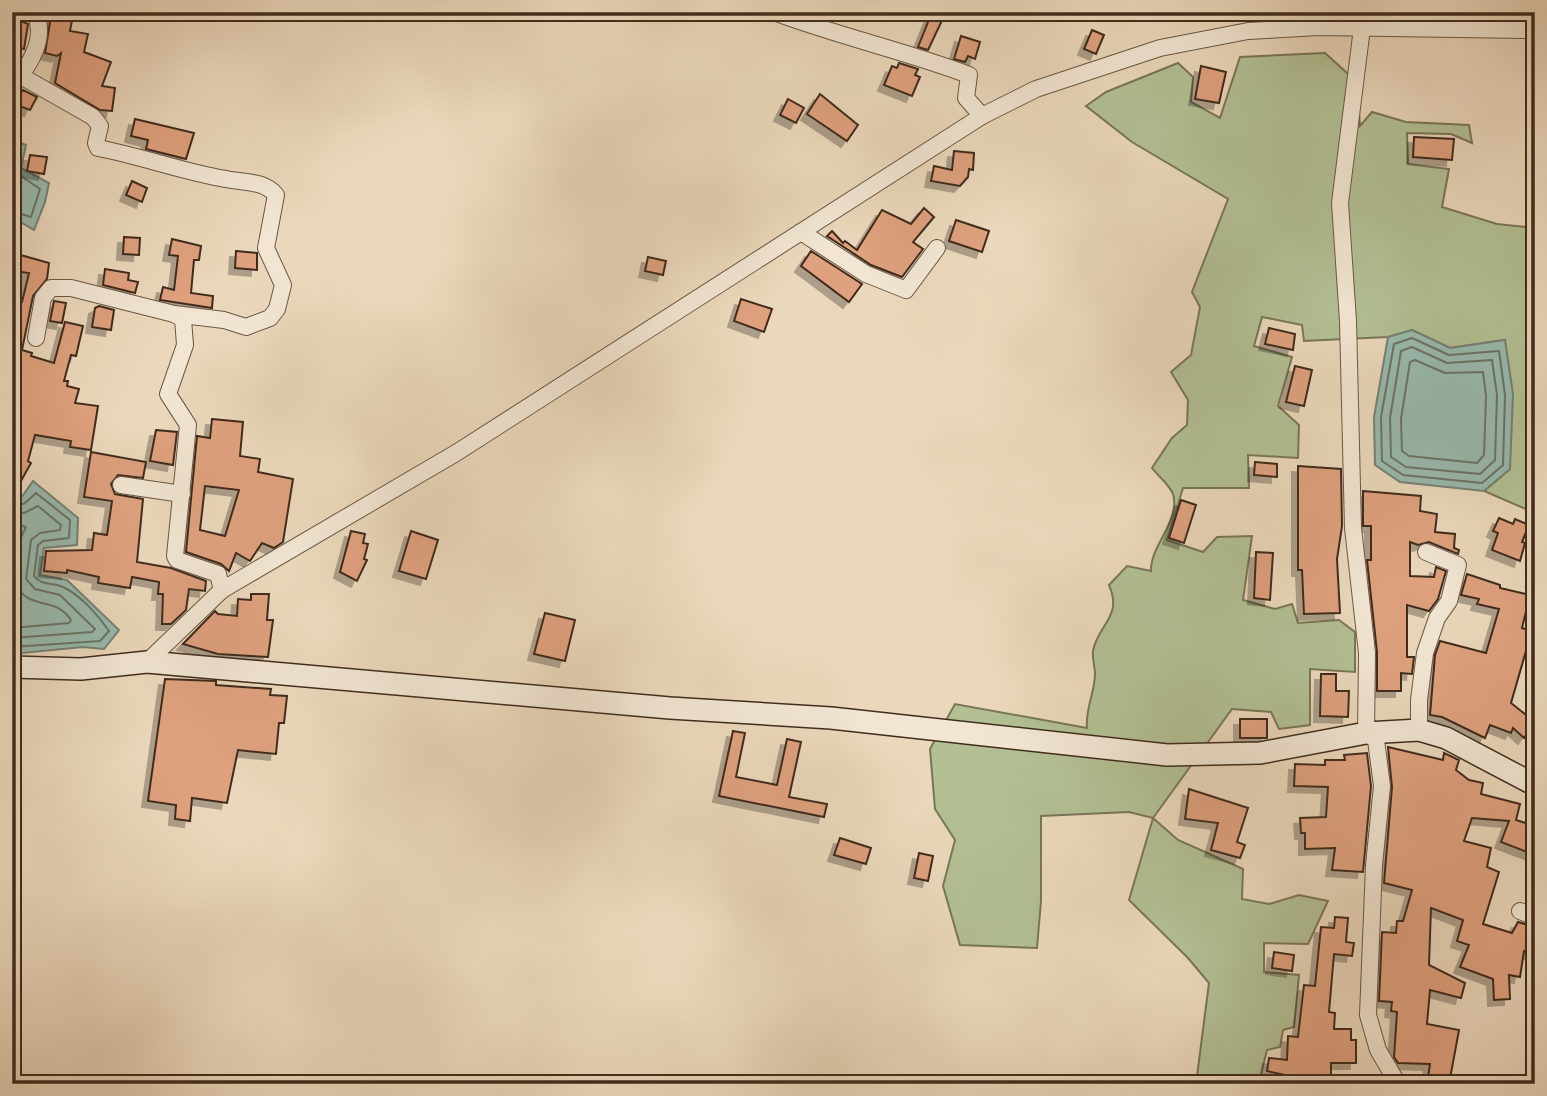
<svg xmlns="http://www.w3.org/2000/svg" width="1547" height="1096" font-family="'Sorts Mill Goudy',serif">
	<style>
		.green { fill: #b2c094; stroke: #797658; stroke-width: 2 }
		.water { fill: #98baaf; stroke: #758175; stroke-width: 2 }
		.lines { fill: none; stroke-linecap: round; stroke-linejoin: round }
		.shore { stroke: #6c7366; stroke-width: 2 }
		.building { fill: #dfa17e; stroke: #402c1d; stroke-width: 2; fill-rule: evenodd; filter: url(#shadow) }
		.minor-casing { stroke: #6b5745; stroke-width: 18 }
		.secondary-casing { stroke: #402c1d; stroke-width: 24 }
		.minor { stroke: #f2e6d3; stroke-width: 16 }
		.secondary { stroke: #f2e6d3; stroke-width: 21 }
	</style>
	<defs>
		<filter id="shadow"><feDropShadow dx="-6" dy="6" stdDeviation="0" flood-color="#0004"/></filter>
	</defs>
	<rect width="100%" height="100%" fill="#ebd8bc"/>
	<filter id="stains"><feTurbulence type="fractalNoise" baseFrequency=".00286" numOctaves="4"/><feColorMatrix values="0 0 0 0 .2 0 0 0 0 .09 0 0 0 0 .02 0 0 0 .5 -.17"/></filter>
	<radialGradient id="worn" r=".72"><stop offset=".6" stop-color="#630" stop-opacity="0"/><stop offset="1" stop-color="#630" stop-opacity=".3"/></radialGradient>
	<!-- green -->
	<path class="green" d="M1325,53L1357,82L1360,126L1372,112L1406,122L1469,125L1472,143L1451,134L1407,133L1408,164L1449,169L1442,207L1497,224L1535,228V513L1484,491L1510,469L1505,340L1450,348L1412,330L1388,337L1304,341L1302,325L1262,317L1254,346L1292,357L1278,406L1299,425L1298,458L1248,455L1249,488H1183L1167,540L1203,552L1217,537L1252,536L1243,600L1275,609L1292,604L1298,623L1339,620L1355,632V672L1310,669V725L1279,729L1271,712L1232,709L1153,818L1178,840L1243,869L1242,899L1269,904L1299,895L1328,901L1308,944L1264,943V972L1299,975L1294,1027L1283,1030L1280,1047L1267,1050L1261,1074L1287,1084H1196L1209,983L1188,958L1129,900L1153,818L1129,812L1041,816V901L1037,948L960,945L943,886L955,840L935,809L930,749L955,704L1087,728C1085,709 1095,692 1095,674C1095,667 1092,658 1093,651C1098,624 1123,617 1109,585L1127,566L1151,571C1150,546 1181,520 1173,494C1170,485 1158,476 1152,468L1172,438L1187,425L1188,400L1171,372L1191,355L1200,307L1192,292L1228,199L1132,142L1086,106L1106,92L1178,63L1193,77L1191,102L1220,118L1240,57Z"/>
	<!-- water -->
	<g class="water">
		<polygon points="12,140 26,145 21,168 49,183 45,202 34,230 12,217"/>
		<polygon points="1412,330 1450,348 1505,340 1513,394 1510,469 1484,491 1400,482 1375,465 1374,417 1388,337"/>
		<polygon points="33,481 78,518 77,545 44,548 40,575 67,580 119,630 104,649 83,647 12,654 12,495 21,498"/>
	</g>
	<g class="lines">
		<!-- shore -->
		<g class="shore">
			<polyline points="12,147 18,151 15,172 40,189 31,217 12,211"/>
			<polygon points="1412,338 1449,355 1499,351 1505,395 1503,465 1482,483 1403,475 1382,461 1381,417 1394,344"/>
			<polygon points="1412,347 1447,363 1492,360 1497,395 1495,460 1480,474 1406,467 1391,457 1390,418 1401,351"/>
			<polygon points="1415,360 1445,373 1483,372 1486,396 1484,455 1477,463 1409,456 1402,451 1401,419 1410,362"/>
			<path d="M12,503L24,504L36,493L70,520L69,538L43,541L38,545L34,576C41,586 54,582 65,588C81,596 99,616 109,631L100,641L12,647"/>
			<polyline points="12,512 24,513 38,506 61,525 60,530 40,533 31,540 26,579 35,589 60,595 95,629 92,632 12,638"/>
			<path d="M12,523L26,527C16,546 4,584 28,598C45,607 58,601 71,620L69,623L12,628"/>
		</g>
	</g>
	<!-- building -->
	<g class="building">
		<polygon points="932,12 946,12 928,50 918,47"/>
		<polygon points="51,16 72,20 70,31 88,34 84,52 111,62 102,86 115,88 112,111 100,110 55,83 61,53 57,56 45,53"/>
		<polygon points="21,21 28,24 24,49 12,46 12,33 18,34"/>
		<polygon points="1092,30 1104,35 1096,54 1084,49"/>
		<polygon points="961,36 980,42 975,59 968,56 965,62 954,59"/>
		<polygon points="899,63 918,69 915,75 920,77 912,96 884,85 892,66 897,68"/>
		<polygon points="1201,66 1226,72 1219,103 1195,99"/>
		<polygon points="23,90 37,97 30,110 14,104"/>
		<polygon points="820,94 858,125 847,141 807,114"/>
		<polygon points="788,99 804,108 796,123 780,115"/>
		<polygon points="135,119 194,133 186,159 146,149 148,140 131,136"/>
		<polygon points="1414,137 1454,139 1452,160 1413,157"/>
		<polygon points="954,151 974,153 973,170 969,169 968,177 960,186 931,181 934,166 952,170"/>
		<polygon points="30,155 47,157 44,174 27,171"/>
		<polygon points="132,181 147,188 142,202 126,195"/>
		<polygon points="924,208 934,217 913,242 923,249 902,277 871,265 827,236 832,231 843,243 845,241 857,250 882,210 911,224"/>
		<polygon points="956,220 989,231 982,252 949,241"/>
		<polygon points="124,237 140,238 139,255 123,254"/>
		<polygon points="172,239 201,246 199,260 194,260 191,293 213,296 212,308 160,300 163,287 174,290 178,256 169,255"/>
		<polygon points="236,251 257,253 257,270 235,268"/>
		<polygon points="811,251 862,284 849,302 801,266"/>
		<polygon points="17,254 49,263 47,279 33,296 22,350 32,353 31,356 54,363 65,322 83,326 76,356 71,355 64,381 68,381 67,386 79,389 75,403 98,406 91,450 70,447 71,441 35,435 28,461 31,463 12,497 12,299 22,302 29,273 14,271"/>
		<polygon points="648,257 666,261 663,275 645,271"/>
		<polygon points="105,269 129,273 128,280 138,282 135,293 103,285"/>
		<polygon points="741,299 772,309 764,332 734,321"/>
		<polygon points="54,301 66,303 62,323 50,321"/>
		<polygon points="99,306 114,310 111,330 92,327 95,308"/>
		<polygon points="1269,328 1295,334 1293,350 1265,344"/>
		<polygon points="1295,366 1312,370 1304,406 1286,402"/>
		<path d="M212,419L243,422L240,456L260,459L258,472L293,479L283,542L274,548L262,543L250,561L236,553L229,571L221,564L186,552L197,436L210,438ZM205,486L239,490L225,536L200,530Z"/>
		<polygon points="156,430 177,432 173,465 150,461"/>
		<polygon points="91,452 146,462 143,478 118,475 111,484 115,494 143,499 137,562 171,568 206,581 205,591 189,589 186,610 171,624 162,624 163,594 158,594 159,582 132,577 130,588 98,583 99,577 67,570 67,573 44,571 46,551 92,550 94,533 107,535 112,501 84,497"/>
		<polygon points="1255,462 1277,464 1277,477 1254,475"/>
		<polygon points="1298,466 1341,469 1342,526 1337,559 1340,613 1304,614 1302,570 1298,570"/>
		<polygon points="1363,491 1421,496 1420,511 1437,514 1435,532 1455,534 1454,548 1459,550 1458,554 1429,542 1418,545 1410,542 1410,576 1434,577 1436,567 1446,571 1438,599 1429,611 1407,605 1407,657 1414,657 1412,674 1401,673 1401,691 1377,691 1377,652 1367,560 1371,560 1371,526 1363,526"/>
		<polygon points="1181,500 1196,505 1184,543 1169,538"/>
		<polygon points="1499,518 1513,524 1515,519 1529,525 1522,542 1525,543 1520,561 1492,550 1498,533 1493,531"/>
		<polygon points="351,531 365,534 363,543 368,544 364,559 367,560 357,581 340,572"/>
		<polygon points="411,531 438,540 426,579 399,571"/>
		<polygon points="1256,552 1273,553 1270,600 1254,598"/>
		<polygon points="1467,574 1500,585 1500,588 1530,595 1522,628 1535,632 1535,646 1528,644 1511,703 1535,722 1524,738 1513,728 1511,733 1490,725 1485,738 1442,717 1430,715 1435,655 1440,641 1486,653 1499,609 1477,604 1479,599 1461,595"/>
		<polygon points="251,594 269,594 267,620 273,620 268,657 218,654 183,644 215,611 218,614 237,616 238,599 251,600"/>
		<polygon points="545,613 575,620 565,661 534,654"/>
		<polygon points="1321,674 1336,674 1336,691 1349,691 1348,717 1320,716"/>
		<polygon points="165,679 216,681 216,685 271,689 270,695 287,696 284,723 279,723 276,754 238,750 227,803 192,798 190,821 175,819 176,805 148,801"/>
		<rect x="1240" y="719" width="27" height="19"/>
		<polygon points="733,731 745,733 736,777 777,785 787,739 801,742 789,797 827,804 824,817 719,796"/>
		<polygon points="1388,747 1443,760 1444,753 1459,760 1456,770 1469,780 1483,783 1481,794 1520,804 1516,820 1535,826 1535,855 1501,842 1509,821 1472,818 1464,841 1491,848 1487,867 1499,872 1483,924 1512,933 1518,922 1535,927 1535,954 1524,951 1520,977 1509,975 1510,999 1494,1000 1493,979 1460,967 1469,945 1457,941 1463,920 1431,908 1429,965 1465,983 1461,998 1430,990 1427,1024 1459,1030 1449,1084 1427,1084 1430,1064 1398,1063 1394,1057 1397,1012 1391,1011 1392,1002 1379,1001 1382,932 1396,933 1397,921 1403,921 1412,890 1384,883 1392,787"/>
		<polygon points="1367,753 1371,786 1363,872 1332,870 1335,848 1305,849 1305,833 1301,833 1300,818 1326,817 1328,787 1294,786 1295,764 1325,765 1325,760 1345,760 1344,755"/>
		<polygon points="1189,789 1248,808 1237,842 1245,845 1240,858 1211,850 1218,823 1185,819"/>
		<polygon points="840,838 871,848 866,864 834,855"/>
		<polygon points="919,853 933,856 928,881 914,878"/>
		<polygon points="1335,917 1348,918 1346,942 1354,943 1352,956 1334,954 1329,1012 1335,1013 1334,1029 1351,1029 1351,1040 1356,1040 1356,1063 1331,1063 1331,1078 1294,1077 1267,1071 1269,1058 1287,1060 1288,1036 1298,1037 1304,985 1315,986 1321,927 1334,928"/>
		<polygon points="1274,952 1294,955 1292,971 1272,968"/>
	</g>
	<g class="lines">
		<!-- minor casing -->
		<g class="minor-casing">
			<g id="minor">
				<path d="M774,12C838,36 905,51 969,75L966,98L982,116"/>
				<polyline points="1364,12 1340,203 1348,321 1353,528 1367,653 1366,733 1376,740 1382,786 1374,865 1368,1015 1378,1050 1398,1084"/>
				<path d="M21,76L93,117L100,126L96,143L98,148C141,156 183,172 226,179C243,183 264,180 276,195L266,248L283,285L277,309L270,318L246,327L224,320L174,314"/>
				<path d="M12,86C30,65 47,39 35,12"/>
				<polyline points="801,232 866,274 906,290 937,248"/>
				<polyline points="36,338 43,298 51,288 71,288 174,314 183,319 185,345 168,394 188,425 175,556 177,560 218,574 222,590"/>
				<polyline points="121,485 182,494"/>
				<polyline points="147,662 222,590 456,453 982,116 1036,89 1160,48 1248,31 1319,27 1535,30"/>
				<polyline points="1419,730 1419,700 1425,653 1437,618 1449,601 1458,565 1426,552"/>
				<polyline points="1520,911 1535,917"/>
			</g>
		</g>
		<!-- secondary casing -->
		<g class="secondary-casing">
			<polyline id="secondary" points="12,667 81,669 147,662 670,708 831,718 1167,755 1260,753 1366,733 1419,730 1446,738 1535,785"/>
		</g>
		<!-- minor -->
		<use href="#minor" class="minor"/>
		<!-- secondary -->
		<use href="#secondary" class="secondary"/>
	</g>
	<!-- margin -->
	<rect width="1547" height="1096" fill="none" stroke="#ebd8bc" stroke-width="42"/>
	<rect x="14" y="14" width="1519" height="1068" fill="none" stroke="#402c1d" stroke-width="3.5"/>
	<rect x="21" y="21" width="1505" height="1054" fill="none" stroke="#402c1d" stroke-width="2"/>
	<rect width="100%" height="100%" filter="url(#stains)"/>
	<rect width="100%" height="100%" fill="url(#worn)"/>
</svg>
